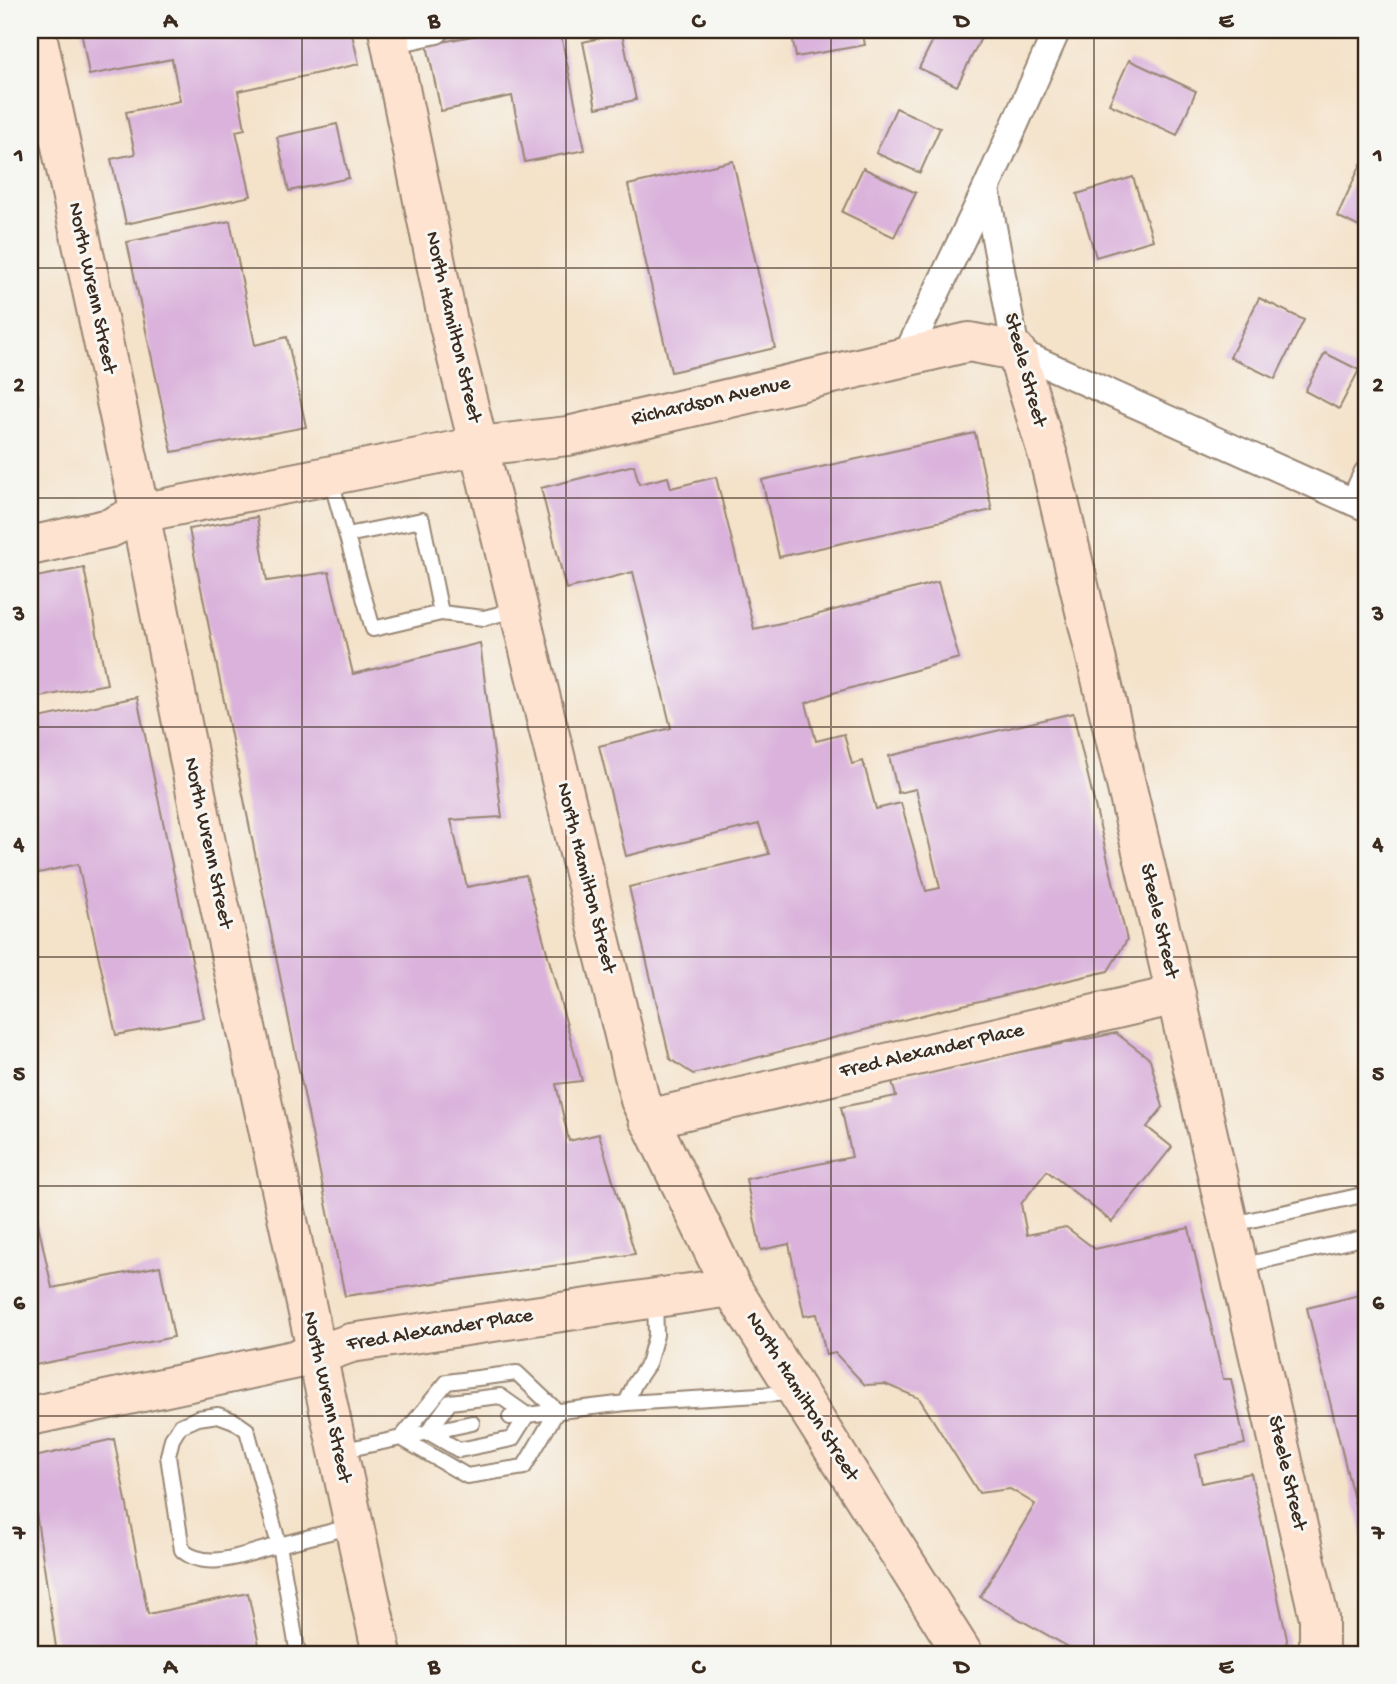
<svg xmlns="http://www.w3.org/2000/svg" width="1397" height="1684" font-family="'Gochi Hand',sans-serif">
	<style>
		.building { fill: #dab2dc }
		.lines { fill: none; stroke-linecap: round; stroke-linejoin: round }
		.lane-casing { stroke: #988674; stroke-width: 18 }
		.street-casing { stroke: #988674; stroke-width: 30 }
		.secondary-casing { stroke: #988674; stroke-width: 42 }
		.lane { stroke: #fff; stroke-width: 14 }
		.street { stroke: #fff; stroke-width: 26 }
		.secondary { stroke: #fee3d1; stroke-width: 38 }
		.grid { fill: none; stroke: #3b2a1e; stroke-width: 2; stroke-opacity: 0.55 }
		.labels { text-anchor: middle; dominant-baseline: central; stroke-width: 6; stroke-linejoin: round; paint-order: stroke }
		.street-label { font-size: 21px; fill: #3b2a1e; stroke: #f6f6f2 }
		.neatline { fill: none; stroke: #3b2a1e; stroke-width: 2.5 }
		.grid-label { font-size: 23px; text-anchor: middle; font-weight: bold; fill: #3b2a1e }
	</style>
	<rect width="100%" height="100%" fill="#f6f6f2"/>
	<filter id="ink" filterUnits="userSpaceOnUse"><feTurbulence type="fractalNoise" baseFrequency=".0143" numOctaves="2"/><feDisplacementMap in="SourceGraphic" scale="14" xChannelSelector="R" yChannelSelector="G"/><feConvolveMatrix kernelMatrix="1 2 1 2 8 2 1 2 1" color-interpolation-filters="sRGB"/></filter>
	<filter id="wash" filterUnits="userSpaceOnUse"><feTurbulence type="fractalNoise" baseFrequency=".00686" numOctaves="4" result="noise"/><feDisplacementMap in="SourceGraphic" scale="28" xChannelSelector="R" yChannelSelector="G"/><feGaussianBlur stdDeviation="1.57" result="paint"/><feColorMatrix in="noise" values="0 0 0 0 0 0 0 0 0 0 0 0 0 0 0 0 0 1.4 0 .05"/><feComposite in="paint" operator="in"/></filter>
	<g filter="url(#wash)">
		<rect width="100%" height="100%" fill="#f4e2c9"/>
		<g id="blocks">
			<!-- building -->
			<g class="building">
				<polygon points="81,30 351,30 359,64 238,91 245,129 236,131 251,196 126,224 111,159 135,154 126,112 180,101 172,59 89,75"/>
				<polygon points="502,30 560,30 585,150 525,162 512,96 441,111 427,45"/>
				<polygon points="791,30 862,30 865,45 796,57"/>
				<polygon points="938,30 985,30 957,86 919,68"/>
				<polygon points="622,33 636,100 596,108 583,42"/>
				<polygon points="1129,60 1196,91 1177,135 1109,104"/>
				<polygon points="896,108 940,128 920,173 876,153"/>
				<polygon points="337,124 349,178 289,191 277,137"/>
				<polygon points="733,161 775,348 671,372 628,185"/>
				<polygon points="1361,164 1367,167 1367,231 1337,216"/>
				<polygon points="863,168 916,193 894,237 842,212"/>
				<polygon points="1133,177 1153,240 1096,257 1077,194"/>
				<polygon points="230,221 255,345 287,337 306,427 172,452 127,242"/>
				<polygon points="1259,298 1304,320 1275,379 1230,357"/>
				<polygon points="1325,353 1359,370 1339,409 1305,391"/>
				<polygon points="975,433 992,510 779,557 762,480"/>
				<polygon points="634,465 639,484 668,477 671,488 716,477 754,629 812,616 938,582 959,658 833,693 806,703 816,741 844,734 852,764 863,761 876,809 901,803 926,891 940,888 916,789 898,793 889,756 1073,713 1127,940 1108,971 954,1007 693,1074 670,1059 629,887 769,854 759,824 626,856 599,746 671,728 633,572 566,589 541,488"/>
				<polygon points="257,517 267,581 329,572 353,674 480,643 502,817 451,820 467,887 526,875 582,1081 556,1084 569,1141 599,1134 635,1254 345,1296 189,529"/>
				<polygon points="84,568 107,684 30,699 30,578"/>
				<polygon points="137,697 204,1018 116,1035 78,864 30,875 30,720"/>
				<polygon points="1116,1033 1150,1059 1163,1107 1147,1127 1172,1147 1112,1222 1047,1171 1021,1204 1027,1235 1066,1227 1095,1249 1189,1228 1223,1379 1231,1379 1245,1444 1196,1455 1202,1483 1251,1473 1287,1639 1285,1654 1081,1654 980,1597 1035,1504 1010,1489 979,1493 919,1398 885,1384 865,1385 835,1353 826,1355 817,1314 804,1316 789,1244 761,1250 746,1179 852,1157 841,1107 896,1096 891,1078"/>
				<polygon points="37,1219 52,1288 160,1266 174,1337 30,1366 30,1221"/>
				<polygon points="1367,1293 1367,1549 1366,1549 1307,1308"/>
				<polygon points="114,1439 148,1614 248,1593 261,1654 57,1654 30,1472 30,1458"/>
			</g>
		</g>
	</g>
	<g filter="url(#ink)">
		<use href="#blocks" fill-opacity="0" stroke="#988674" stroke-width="2"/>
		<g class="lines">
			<!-- lane casing -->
			<g class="lane-casing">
				<g id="lane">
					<polyline points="30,396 30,407"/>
					<polyline points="330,477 373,629 441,613 422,520 347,535"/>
					<polyline points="441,613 484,618 519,609"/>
					<polyline points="1229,1225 1367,1194"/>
					<polyline points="1240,1266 1367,1237"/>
					<polygon points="517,1373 557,1411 524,1467 467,1476 401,1438 447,1382"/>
					<polygon points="500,1396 527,1415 512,1439 459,1450 428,1432 450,1402"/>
					<polyline points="626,1403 635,1383 648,1364 656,1335 655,1300"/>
					<path d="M218,1415L234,1421L247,1430L279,1545C249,1552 208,1573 182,1550L168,1456L172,1439L180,1426L198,1418Z"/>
					<polyline points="510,1417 626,1403 793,1393"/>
					<polyline points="340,1451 472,1423"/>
					<polyline points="298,1654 279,1545 353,1526"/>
				</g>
			</g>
			<!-- street casing -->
			<g class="street-casing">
				<g id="street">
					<polyline points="390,40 436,30"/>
					<polyline points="986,189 1016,351 1367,508"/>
					<polyline points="906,356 986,189 1057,30"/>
					<polyline points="1354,502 1367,474"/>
				</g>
			</g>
			<!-- secondary casing -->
			<g class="secondary-casing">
				<g id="secondary">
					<polyline points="36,30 140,513 205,838 382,1654"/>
					<polyline points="388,30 448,322 640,1100 731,1287 963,1654"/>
					<polyline points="30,546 110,528 140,513 479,446 568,436 969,342 1016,351 1049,459 1176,995 1319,1618 1319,1654"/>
					<polyline points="648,1119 1176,995"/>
					<polyline points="30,1416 317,1355 351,1343 731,1287"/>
				</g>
			</g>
			<!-- lane -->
			<use href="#lane" class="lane"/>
			<!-- street -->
			<use href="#street" class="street"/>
			<!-- secondary -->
			<use href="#secondary" class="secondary"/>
		</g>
	</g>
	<!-- grid -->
	<path class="grid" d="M302,30V1654M566,30V1654M831,30V1654M1094,30V1654M30,268H1367M30,498H1367M30,727H1367M30,957H1367M30,1186H1367M30,1416H1367"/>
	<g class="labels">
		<!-- street labels -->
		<g class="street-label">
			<text transform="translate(91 288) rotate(78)">North Wrenn Street</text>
			<text transform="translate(452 327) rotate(77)">North Hamilton Street</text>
			<text transform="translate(1024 370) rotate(75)">Steele Street</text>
			<text transform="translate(711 402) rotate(-13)">Richardson Avenue</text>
			<text transform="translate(207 843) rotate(78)">North Wrenn Street</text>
			<text transform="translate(585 878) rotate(76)">North Hamilton Street</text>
			<text transform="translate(1158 921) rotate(77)">Steele Street</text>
			<text transform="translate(932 1052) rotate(-13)">Fred Alexander Place</text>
			<text transform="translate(440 1331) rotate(-9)">Fred Alexander Place</text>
			<text transform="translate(326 1397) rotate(78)">North Wrenn Street</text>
			<text transform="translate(801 1397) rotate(58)">North Hamilton Street</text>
			<text transform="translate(1286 1473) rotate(77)">Steele Street</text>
		</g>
	</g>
	<!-- margin -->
	<rect width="1397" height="1684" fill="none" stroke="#f6f6f2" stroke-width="77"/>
	<rect x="38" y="38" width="1320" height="1608" class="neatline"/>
	<g class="grid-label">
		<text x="170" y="27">A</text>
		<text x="434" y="27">B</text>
		<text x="698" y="27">C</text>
		<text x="962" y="27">D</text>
		<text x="1226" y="27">E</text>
		<text x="19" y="161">1</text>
		<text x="1378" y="161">1</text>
		<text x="19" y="391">2</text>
		<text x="1378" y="391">2</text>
		<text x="19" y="620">3</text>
		<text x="1378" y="620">3</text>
		<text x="19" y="850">4</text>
		<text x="1378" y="850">4</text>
		<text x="19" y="1080">5</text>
		<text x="1378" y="1080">5</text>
		<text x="19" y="1309">6</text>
		<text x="1378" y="1309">6</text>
		<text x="19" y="1539">7</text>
		<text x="1378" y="1539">7</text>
		<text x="170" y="1673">A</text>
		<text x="434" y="1673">B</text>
		<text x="698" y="1673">C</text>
		<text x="962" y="1673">D</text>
		<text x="1226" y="1673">E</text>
	</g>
</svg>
